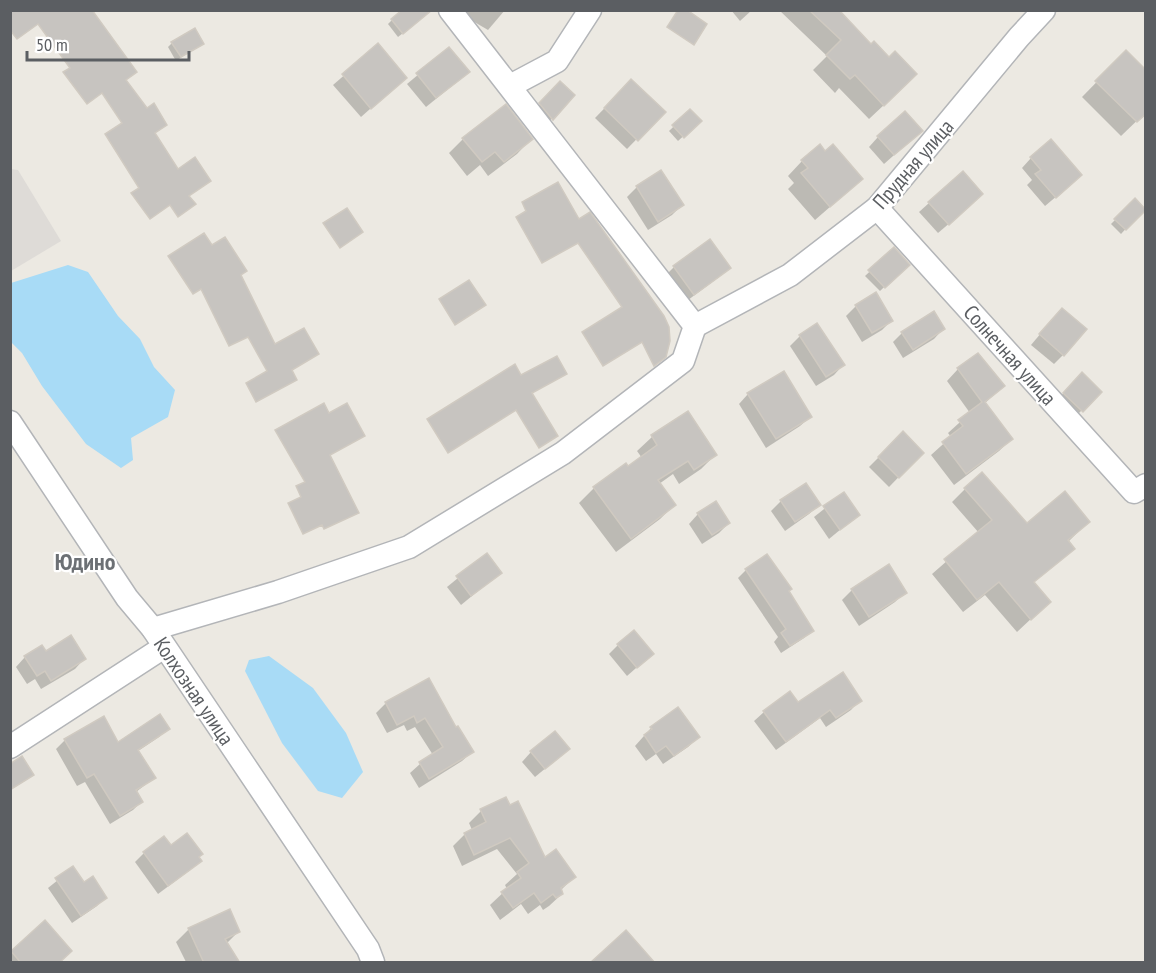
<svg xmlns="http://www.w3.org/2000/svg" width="1156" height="973" font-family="'PT Sans Narrow',sans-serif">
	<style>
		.industrial { fill: #dedbd7 }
		.water { fill: #a8dbf6 }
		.shadow { fill: #0003 }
		.building { fill: #c7c4c0; stroke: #d0cac1; stroke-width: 1.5 }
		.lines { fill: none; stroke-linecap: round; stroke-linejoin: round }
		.minor-casing { stroke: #b3b5b8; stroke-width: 25 }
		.minor { stroke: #fff; stroke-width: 22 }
		.labels { text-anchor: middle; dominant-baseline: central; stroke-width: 4.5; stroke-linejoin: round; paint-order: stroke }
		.street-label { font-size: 21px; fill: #5b5e62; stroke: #fff }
		.quarter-label { font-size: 24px; font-weight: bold; fill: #6c7074; stroke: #fff }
	</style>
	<rect width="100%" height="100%" fill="#ece9e2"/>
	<!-- industrial -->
	<polygon class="industrial" points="10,169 18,170 61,241 11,271"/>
	<!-- water -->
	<g class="water">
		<polygon points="68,265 88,272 118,316 140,339 154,367 175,390 168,417 131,438 133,460 121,468 86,444 42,386 22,353 11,342 11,283"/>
		<polygon points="269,656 313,688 346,733 363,772 342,798 318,791 282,743 245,671 249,660"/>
	</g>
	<!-- shadow -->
	<g class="shadow">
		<polygon points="454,10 505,10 488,30"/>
		<polygon points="731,10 752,10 740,21"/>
		<polygon points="779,10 837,10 901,89 869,119 839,88 835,93 813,70 827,56"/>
		<polygon points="392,20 417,22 398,37 388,24"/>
		<polygon points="172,43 202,43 176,61 168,47"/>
		<polygon points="378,46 405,78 361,117 333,85"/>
		<polygon points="449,49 458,81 426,107 407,84"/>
		<polygon points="1126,52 1146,112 1121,136 1082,97"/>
		<polygon points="631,81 663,112 627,149 595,118"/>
		<polygon points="551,93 573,96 542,129 531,114"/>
		<polygon points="690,111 700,121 678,141 669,131"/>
		<polygon points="878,137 911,140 884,164 869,147"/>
		<polygon points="463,139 531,139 517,154 488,176 480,165 467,176 449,153"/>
		<polygon points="1031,158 1070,185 1045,206 1027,185 1032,180 1022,168"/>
		<polygon points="802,161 846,193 815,220 788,189 794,183 788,176"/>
		<polygon points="660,172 682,205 672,215 648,230 627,197 637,187"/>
		<polygon points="1135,200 1144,209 1121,234 1111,224"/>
		<polygon points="929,203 972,204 938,233 919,212"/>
		<polygon points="894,249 908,264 880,291 865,276"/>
		<polygon points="674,267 729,268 719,277 684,303 664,277"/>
		<polygon points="875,295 891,321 882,330 862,342 846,316 856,306"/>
		<polygon points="1052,320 1063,355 1054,364 1031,345"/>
		<polygon points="943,329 934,339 903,358 893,342 902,333"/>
		<polygon points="800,336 843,365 834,375 816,386 790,346"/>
		<polygon points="958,369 1003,386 984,404 1011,439 999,451 954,485 931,455 951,437 948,433 970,413 947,381"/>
		<polygon points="1082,374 1100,392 1072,420 1054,403"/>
		<polygon points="748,394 810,417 800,426 766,448 739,404"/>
		<polygon points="687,413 715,455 701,469 679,484 673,474 659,484 674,505 660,519 616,552 579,503 594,488 626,465 628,468 642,458 637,451 652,437"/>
		<polygon points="903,433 922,453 889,487 869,467"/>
		<polygon points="805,485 819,505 809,514 785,531 771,511 781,501"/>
		<polygon points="965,489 1027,525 1088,522 1068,542 1073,549 1033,583 1049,602 1017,632 985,595 963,612 932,574 979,533 952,502"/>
		<polygon points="843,494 858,515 829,539 814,517"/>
		<polygon points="698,514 729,523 719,533 702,544 689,524"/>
		<polygon points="486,555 500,573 461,605 447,587"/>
		<polygon points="746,570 787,591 813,630 804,638 781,653 774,642 778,637 738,578"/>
		<polygon points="852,590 905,592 895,602 859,626 842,600"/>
		<polygon points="618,645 652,654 627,676 609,654"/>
		<polygon points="45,653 84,659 75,669 41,689 35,679 27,684 16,667 25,657"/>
		<polygon points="429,680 456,730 472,752 462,761 419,788 410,773 420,764 433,755 415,727 407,731 404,725 387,733 376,713 386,703"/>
		<polygon points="860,700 851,710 826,727 820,718 776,750 754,721 764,712 798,704"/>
		<polygon points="678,709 698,737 688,747 663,764 656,754 646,761 635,746 651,728"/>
		<polygon points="168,728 159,737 138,751 154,778 136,792 142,801 133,810 110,824 85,782 77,786 56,749 65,740 118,744"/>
		<polygon points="531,752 558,758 535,777 522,762"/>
		<polygon points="481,811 545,859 574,877 560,891 562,894 549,906 543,910 540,905 528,914 521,904 500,920 490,905 507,889 505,885 517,874 497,849 462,866 453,846 465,834 472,830 469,823"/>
		<polygon points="170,847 200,861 190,870 158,894 135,862 144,853"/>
		<polygon points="73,868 84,884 105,897 97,906 72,923 48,888"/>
		<polygon points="45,923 58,962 10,962 10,953"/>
		<polygon points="189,929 239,931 226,944 239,962 186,962 176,942"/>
	</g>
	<!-- building -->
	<g class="building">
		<polygon points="10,10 92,10 137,72 126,80 147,108 154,103 167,125 155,133 178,169 195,157 211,181 189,196 196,204 178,217 170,205 150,219 131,193 139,188 105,134 122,123 102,93 87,104 63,72 70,68 38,24 17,39 10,30"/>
		<polygon points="402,10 432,10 403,34 391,19"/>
		<polygon points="678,10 687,10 707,24 694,45 667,27"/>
		<polygon points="809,10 839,10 871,44 874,41 889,57 895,51 917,74 884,106 855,75 850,79 826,55 841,40"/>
		<polygon points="195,28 204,44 181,57 171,42"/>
		<polygon points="378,43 407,78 371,109 342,74"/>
		<polygon points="449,47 470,72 436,98 416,73"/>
		<polygon points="1126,50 1146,70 1146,114 1137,122 1095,81"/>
		<polygon points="631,79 666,112 638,141 604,108"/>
		<polygon points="560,81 575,95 553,120 539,103"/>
		<polygon points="506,104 533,139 504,162 495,152 482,162 462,138"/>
		<polygon points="690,109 702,121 684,138 672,125"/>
		<polygon points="905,111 923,131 894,155 877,136"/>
		<polygon points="1051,139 1082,175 1056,198 1035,174 1041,170 1030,157"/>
		<polygon points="820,144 825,151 833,144 863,179 830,207 801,173 808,168 801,160"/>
		<polygon points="661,170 684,205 658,222 636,186"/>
		<polygon points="963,171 983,194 949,225 928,202"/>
		<polygon points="558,182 579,219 590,212 664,316 669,327 670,341 666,357 654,366 642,342 603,366 582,332 622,307 578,243 542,263 516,217 526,211 522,202"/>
		<polygon points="1135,198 1146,210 1126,230 1114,219"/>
		<polygon points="347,208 363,232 340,248 323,223"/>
		<polygon points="204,233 212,245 225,237 247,271 241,275 275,344 304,328 319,354 292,370 297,380 256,402 246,383 267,371 248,337 229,346 201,289 193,294 168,256"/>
		<polygon points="710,239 731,268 694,295 673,266"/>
		<polygon points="894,247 910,265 885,288 868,270"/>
		<polygon points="469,280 486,305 455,325 439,299"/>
		<polygon points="876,292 893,321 872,333 855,305"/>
		<polygon points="1062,308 1087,329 1064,356 1039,334"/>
		<polygon points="934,311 945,329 913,350 901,332"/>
		<polygon points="817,323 845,365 826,377 799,335"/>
		<polygon points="978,353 1005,386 985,402 1013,439 966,474 942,442 963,426 958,420 982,402 957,368"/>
		<polygon points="557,356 567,374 532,393 558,436 539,448 516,410 448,453 427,419 515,364 521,375"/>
		<polygon points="784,371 812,417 776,439 747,393"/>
		<polygon points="1082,372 1102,392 1083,412 1063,393"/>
		<polygon points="324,403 329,413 347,403 365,436 330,455 359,513 324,529 322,525 303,534 288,503 301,497 296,486 305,482 275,430"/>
		<polygon points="688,411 717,455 694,470 688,461 658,480 676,505 631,539 593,487 626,463 628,466 657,445 651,435"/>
		<polygon points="903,431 924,453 899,478 878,457"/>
		<polygon points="982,472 1027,523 1065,491 1090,522 1068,540 1075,549 1034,582 1051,602 1031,620 999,582 977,600 944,559 992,520 964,488"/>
		<polygon points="806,483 821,505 795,522 780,500"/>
		<polygon points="844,492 860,515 840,530 823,506"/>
		<polygon points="716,501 730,523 712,535 697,513"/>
		<polygon points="487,553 502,573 471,596 456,576"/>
		<polygon points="767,554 792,589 789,591 814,631 790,646 781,633 786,629 745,569"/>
		<polygon points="889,564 907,593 869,617 851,589"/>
		<polygon points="634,630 654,654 637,668 617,644"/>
		<polygon points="71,635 86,659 51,681 45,671 37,676 24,656 42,645 46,651"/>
		<polygon points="843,672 862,701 836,718 830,710 786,742 763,711 790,691 798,702"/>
		<polygon points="429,678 456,727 458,726 474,752 429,779 419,762 443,747 425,718 417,723 414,716 397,725 385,702"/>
		<polygon points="678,707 700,737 674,756 666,746 656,753 644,735 652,729 650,727"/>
		<polygon points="160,714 170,729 138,750 156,778 136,790 143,802 120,816 94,774 87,778 64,739 104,716 118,742"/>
		<polygon points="555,731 570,749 545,769 530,751"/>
		<polygon points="22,756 34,775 10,790 10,764"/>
		<polygon points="506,797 510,805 518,801 545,857 556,849 576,877 561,888 563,894 556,898 553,894 541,903 534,893 513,908 501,892 521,878 517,872 529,863 510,838 474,855 464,833 486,822 480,809"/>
		<polygon points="187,833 203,854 199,857 202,861 168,886 143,852 164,836 171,845"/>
		<polygon points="73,866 84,882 93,876 107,898 81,916 55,878"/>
		<polygon points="230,909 240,932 225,939 240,963 204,963 188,928"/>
		<polygon points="45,920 72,951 59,963 21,963 11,951"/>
		<polygon points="626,930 655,963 590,963"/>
	</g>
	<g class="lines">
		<!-- minor casing -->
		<g class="minor-casing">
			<g id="minor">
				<polyline points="510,86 557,61 590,10"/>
				<polyline points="877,208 1134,492 1146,485"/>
				<polyline points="695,326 790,275 877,208 1019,37 1044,10"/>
				<polyline points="10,422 127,598 153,629 368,949 373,962"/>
				<polyline points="153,629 278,592 409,547 563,453 683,361 695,326 450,10"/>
				<polyline points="10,747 164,647"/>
			</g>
		</g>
		<!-- minor -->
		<use href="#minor" class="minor"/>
	</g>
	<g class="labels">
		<!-- street labels -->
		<g class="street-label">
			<text transform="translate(913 164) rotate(-49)">Прудная улица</text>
			<text transform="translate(1010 355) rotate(48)">Солнечная улица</text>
			<text transform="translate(194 691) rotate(56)">Колхозная улица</text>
		</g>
		<!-- quarter labels -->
		<g class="quarter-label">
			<text x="85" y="561">Юдино</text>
		</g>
	</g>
	<!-- border -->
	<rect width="1156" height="973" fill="none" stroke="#5b5e62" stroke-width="24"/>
	<!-- scale -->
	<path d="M27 51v9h162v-9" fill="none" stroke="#5b5e62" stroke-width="3"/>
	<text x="36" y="51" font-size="18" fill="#5b5e62" stroke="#ffffff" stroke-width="4.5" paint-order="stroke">50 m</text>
</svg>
